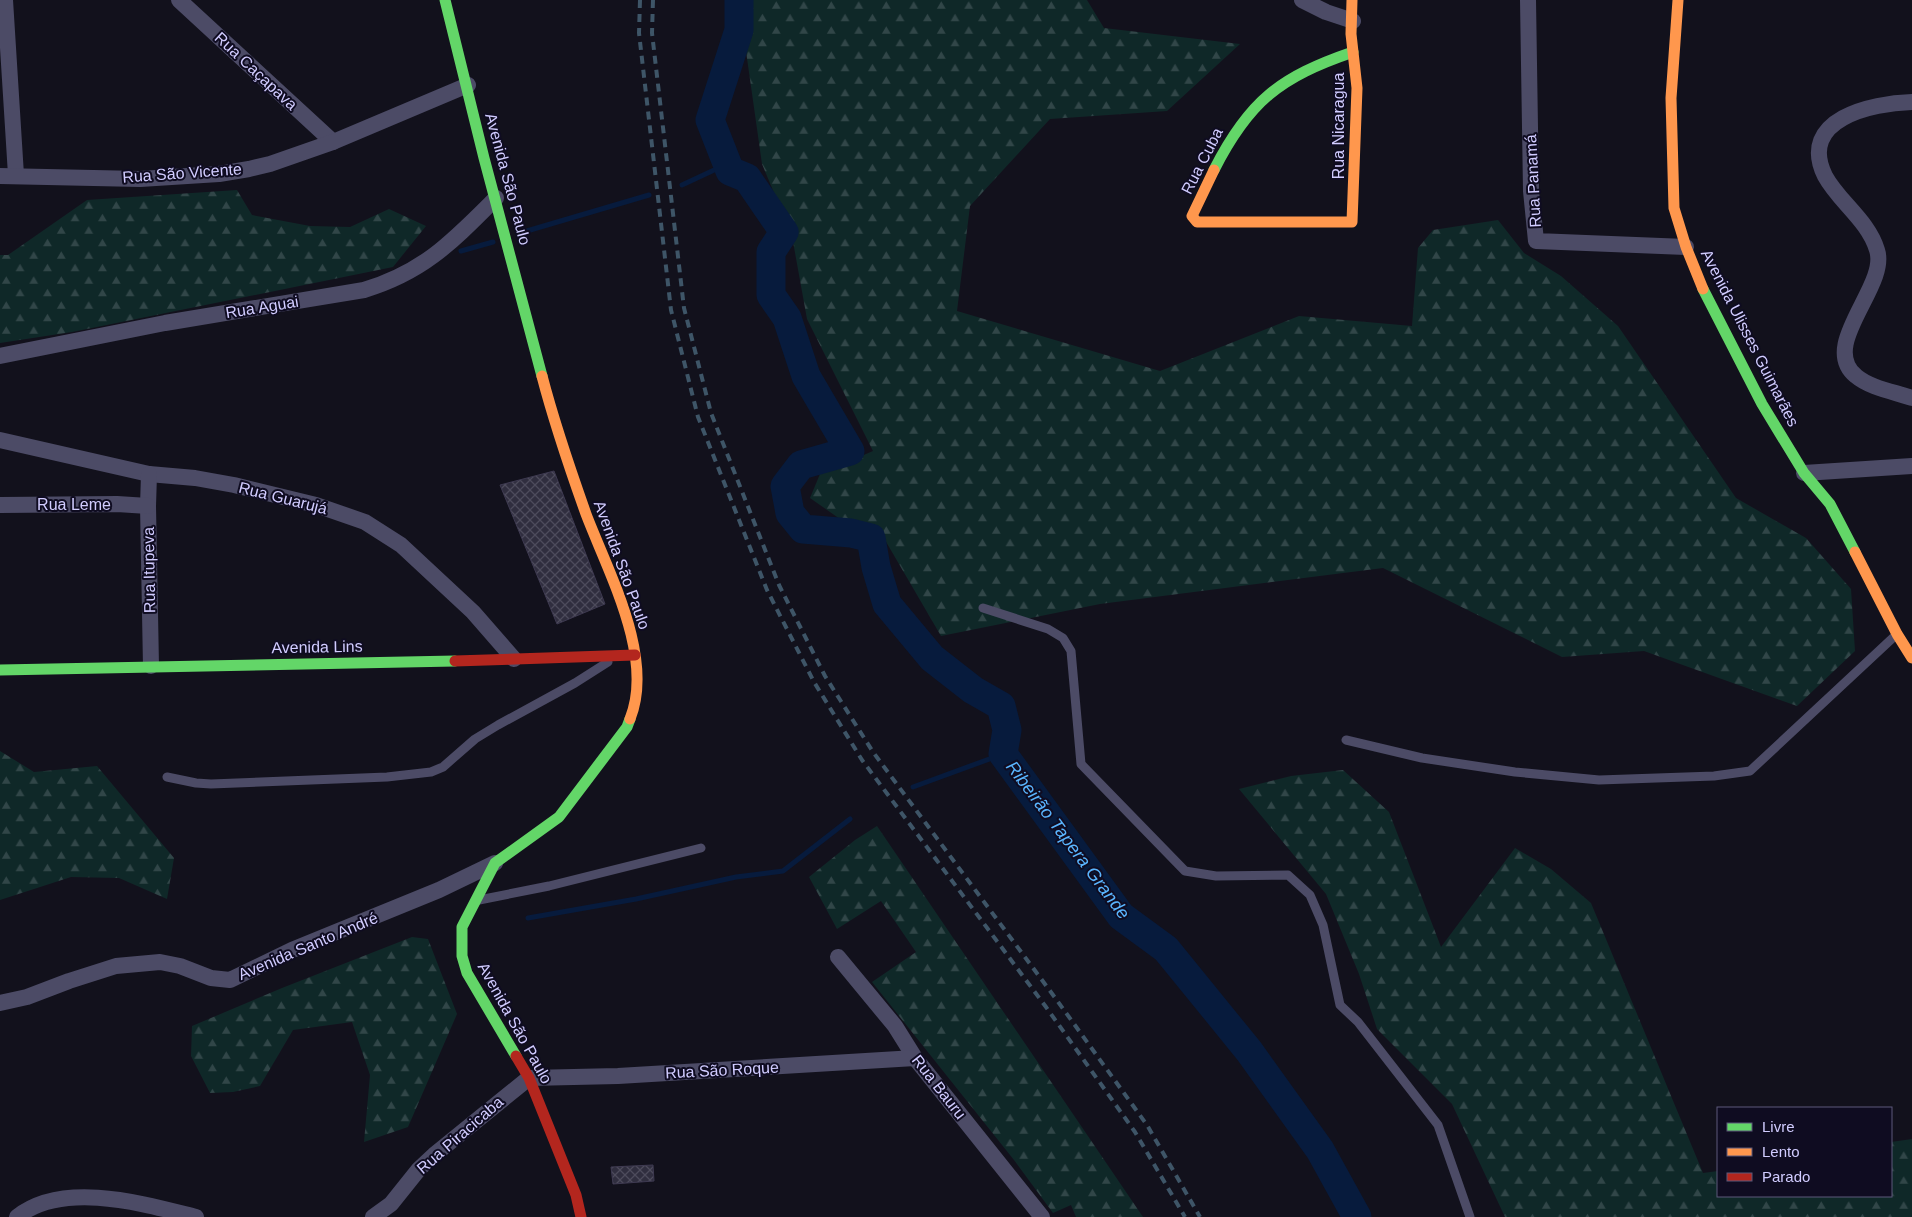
<svg xmlns="http://www.w3.org/2000/svg" width="1912" height="1217" font-family="Arial,sans-serif">
	<style>
		.forest { fill: url(#forest-firs) }
		.lines { fill: none; stroke-linecap: round; stroke-linejoin: round }
		.stream { stroke: #071b3d; stroke-width: 5 }
		.river { stroke: #071b3d; stroke-width: 29 }
		.building { fill: url(#building-cross-hatch); stroke: #3e3a51 }
		.lane { stroke: #4c4b66; stroke-width: 9 }
		.street { stroke: #4c4b66; stroke-width: 16 }
		.fast { stroke: #63d668; stroke-width: 11 }
		.slow { stroke: #ff974d; stroke-width: 11 }
		.jam { stroke: #b3261e; stroke-width: 11 }
		.rail { stroke: #3e5567; stroke-width: 4; stroke-dasharray: 8 6; stroke-linecap: butt }
		.labels { text-anchor: middle; dominant-baseline: central; stroke-width: 4; stroke-linejoin: round; paint-order: stroke }
		.street-label { font-size: 16px; fill: #d1ccff; stroke: #0f0c21 }
		.water-label { font-size: 18px; font-style: italic; fill: #5ab5ff; stroke: #0f0c21 }
	</style>
	<defs>
		<pattern id="forest-firs" width="22" height="20" patternUnits="userSpaceOnUse" patternTransform="scale(1.25)"><rect width="22" height="20" fill="#0f2828"/><path d="M5 1l3.5 6h-7zM16 11l3.5 6h-7z" fill="#314648"/></pattern>
		<pattern id="building-cross-hatch" width="8" height="8" patternUnits="userSpaceOnUse" patternTransform="scale(1.25)"><rect width="8" height="8" fill="#302e3f"/><path d="M0 0l8 8M0 8l8-8" fill="none" stroke="#4d4b5c"/></pattern>
	</defs>
	<rect width="100%" height="100%" fill="#12111c"/>
	<!-- forest -->
	<g class="forest">
		<polygon points="748,0 1087,0 1104,28 1240,44 1167,111 1050,119 970,206 957,311 1160,371 1299,316 1412,326 1418,248 1433,230 1498,220 1524,253 1561,276 1618,326 1736,498 1806,538 1851,589 1855,651 1797,706 1644,651 1562,657 1383,568 1100,604 941,636 878,528 850,526 810,498 820,474 873,451 807,319 792,236 762,164 745,44"/>
		<polygon points="237,190 252,215 310,226 350,227 389,209 426,226 393,267 72,332 0,343 0,255 8,255 87,200"/>
		<polygon points="0,751 34,772 97,766 174,858 167,899 119,878 71,877 0,900"/>
		<polygon points="1343,770 1389,812 1441,947 1515,848 1551,869 1591,903 1703,1173 1718,1171 1718,1196 1891,1196 1891,1142 1912,1139 1912,1217 1505,1217 1452,1104 1377,1029 1359,974 1326,894 1239,789 1291,776"/>
		<polygon points="877,826 1143,1217 1076,1217 1071,1205 1053,1213 1014,1160 872,982 916,952 881,901 837,929 809,877 855,840"/>
		<polygon points="412,937 428,939 457,1014 408,1127 364,1142 370,1075 352,1022 293,1030 260,1086 233,1092 210,1093 191,1056 192,1026 282,988"/>
	</g>
	<g class="lines">
		<!-- stream -->
		<g class="stream">
			<polyline points="682,185 727,164"/>
			<polyline points="520,233 649,195"/>
			<polyline points="461,251 493,242"/>
			<polyline points="913,787 1003,754"/>
			<polyline points="528,918 636,899 736,877 783,871 850,819"/>
		</g>
		<!-- river -->
		<polyline class="river" points="739,0 739,30 710,120 730,171 747,178 784,232 771,252 771,295 787,318 806,376 850,451 801,465 785,486 790,513 803,529 851,533 871,538 876,567 887,604 932,658 973,690 1001,706 1007,730 1003,754 1121,916 1166,949 1249,1051 1320,1150 1357,1217"/>
	</g>
	<!-- building -->
	<g class="building">
		<polygon points="554,471 605,604 557,624 500,485"/>
		<polygon points="653,1165 654,1181 613,1184 611,1167"/>
	</g>
	<g class="lines">
		<!-- lane -->
		<g class="lane">
			<polyline points="983,608 1048,629 1063,638 1071,651 1081,764 1185,871 1216,876 1288,875 1310,895 1323,925 1340,1005 1358,1022 1438,1125 1470,1217"/>
			<polyline points="1346,740 1422,758 1515,772 1599,780 1714,776 1750,771 1897,634"/>
			<polyline points="167,777 196,783 211,784 387,777 431,772 443,767 475,739 498,725 575,683 608,662"/>
			<polyline points="479,900 549,886 701,848"/>
		</g>
		<!-- street -->
		<g class="street">
			<polyline points="5,0 16,175"/>
			<polyline points="179,0 333,142"/>
			<polyline points="1302,0 1326,12 1353,21"/>
			<polyline points="1528,0 1531,191 1536,241 1686,247"/>
			<path d="M1912,102C1872,103 1797,119 1825,176C1839,202 1868,220 1877,250C1889,286 1818,345 1856,376C1870,388 1895,392 1912,398"/>
			<polyline points="0,176 140,179 219,174 249,169 270,164 333,142 468,85"/>
			<path d="M0,356L165,323L364,290C424,272 453,241 496,198"/>
			<polyline points="0,440 149,474 195,478 234,485 316,505 365,522 401,545 473,612 514,659"/>
			<polyline points="1804,473 1912,466"/>
			<polyline points="149,474 148,506 151,666"/>
			<polyline points="0,505 117,504 148,506"/>
			<polyline points="838,957 895,1026 915,1058 1042,1217"/>
			<polyline points="0,1003 27,997 69,981 116,966 160,962 180,966 211,978 230,980 292,950 439,890 495,863"/>
			<path d="M17,1217C63,1180 144,1204 196,1217"/>
			<polyline points="373,1217 391,1204 419,1169 434,1155 529,1078 618,1076 915,1058"/>
		</g>
		<!-- fast -->
		<g class="fast">
			<polyline points="445,0 484,158 542,376"/>
			<path d="M1214,170C1249,101 1280,77 1353,52"/>
			<polyline points="1703,289 1762,404 1804,473 1830,504 1855,552"/>
			<polyline points="0,670 455,661"/>
			<polyline points="516,1056 467,973 462,956 462,927 495,863 559,817 627,727 630,719"/>
		</g>
		<!-- slow -->
		<g class="slow">
			<polyline points="1678,0 1671,98 1674,208 1686,247 1703,289"/>
			<polyline points="1214,170 1192,216 1197,222 1352,222 1357,88 1351,34 1352,0"/>
			<path d="M542,376C554,422 570,469 586,514C608,572 655,657 630,719"/>
			<polyline points="1855,552 1897,634 1912,658"/>
		</g>
		<!-- jam -->
		<g class="jam">
			<polyline points="455,661 635,655"/>
			<polyline points="516,1056 529,1078 576,1195 581,1217"/>
		</g>
		<!-- rail -->
		<g class="rail">
			<polyline points="640,0 639,33 671,310 698,417 767,590 814,682 862,760 1046,1007 1135,1132 1185,1217"/>
			<polyline points="653,0 652,33 684,308 711,413 779,585 825,676 873,752 1056,999 1147,1125 1200,1217"/>
		</g>
	</g>
	<g class="labels">
		<!-- street labels -->
		<g class="street-label">
			<text transform="translate(256 71) rotate(43)">Rua Caçapava</text>
			<text transform="translate(1338 126) rotate(-90)">Rua Nicaragua</text>
			<text transform="translate(1202 161) rotate(-63)">Rua Cuba</text>
			<text transform="translate(182 173) rotate(-4)">Rua São Vicente</text>
			<text transform="translate(508 179) rotate(75)">Avenida São Paulo</text>
			<text transform="translate(1533 181) rotate(-93)">Rua Panamá</text>
			<text transform="translate(262 307) rotate(-9)">Rua Aguai</text>
			<text transform="translate(1750 338) rotate(63)">Avenida Ulisses Guimarães</text>
			<text transform="translate(283 498) rotate(14)">Rua Guarujá</text>
			<text x="74" y="504">Rua Leme</text>
			<text transform="translate(622 565) rotate(70)">Avenida São Paulo</text>
			<text transform="translate(149 570) rotate(-91)">Rua Itupeva</text>
			<text transform="translate(317 647) rotate(-1)">Avenida Lins</text>
			<text transform="translate(308 946) rotate(-23)">Avenida Santo André</text>
			<text transform="translate(515 1023) rotate(61)">Avenida São Paulo</text>
			<text transform="translate(722 1070) rotate(-3)">Rua São Roque</text>
			<text transform="translate(939 1087) rotate(52)">Rua Bauru</text>
			<text transform="translate(460 1135) rotate(-41)">Rua Piracicaba</text>
		</g>
		<!-- water labels -->
		<g class="water-label">
			<text transform="translate(1068 840) rotate(53)">Ribeirão Tapera Grande</text>
		</g>
	</g>
	<!-- legend -->
	<rect x="1717" y="1107" width="175" height="90" fill="#0f0c21" stroke="#5d597a"/>
	<rect x="1727" y="1123" width="25" height="8" fill="#63d668" stroke="#5d597a"/>
	<text x="1762" y="1132" font-size="15" fill="#d1ccff">Livre</text>
	<rect x="1727" y="1148" width="25" height="8" fill="#ff974d" stroke="#5d597a"/>
	<text x="1762" y="1157" font-size="15" fill="#d1ccff">Lento</text>
	<rect x="1727" y="1173" width="25" height="8" fill="#b3261e" stroke="#5d597a"/>
	<text x="1762" y="1182" font-size="15" fill="#d1ccff">Parado</text>
</svg>
